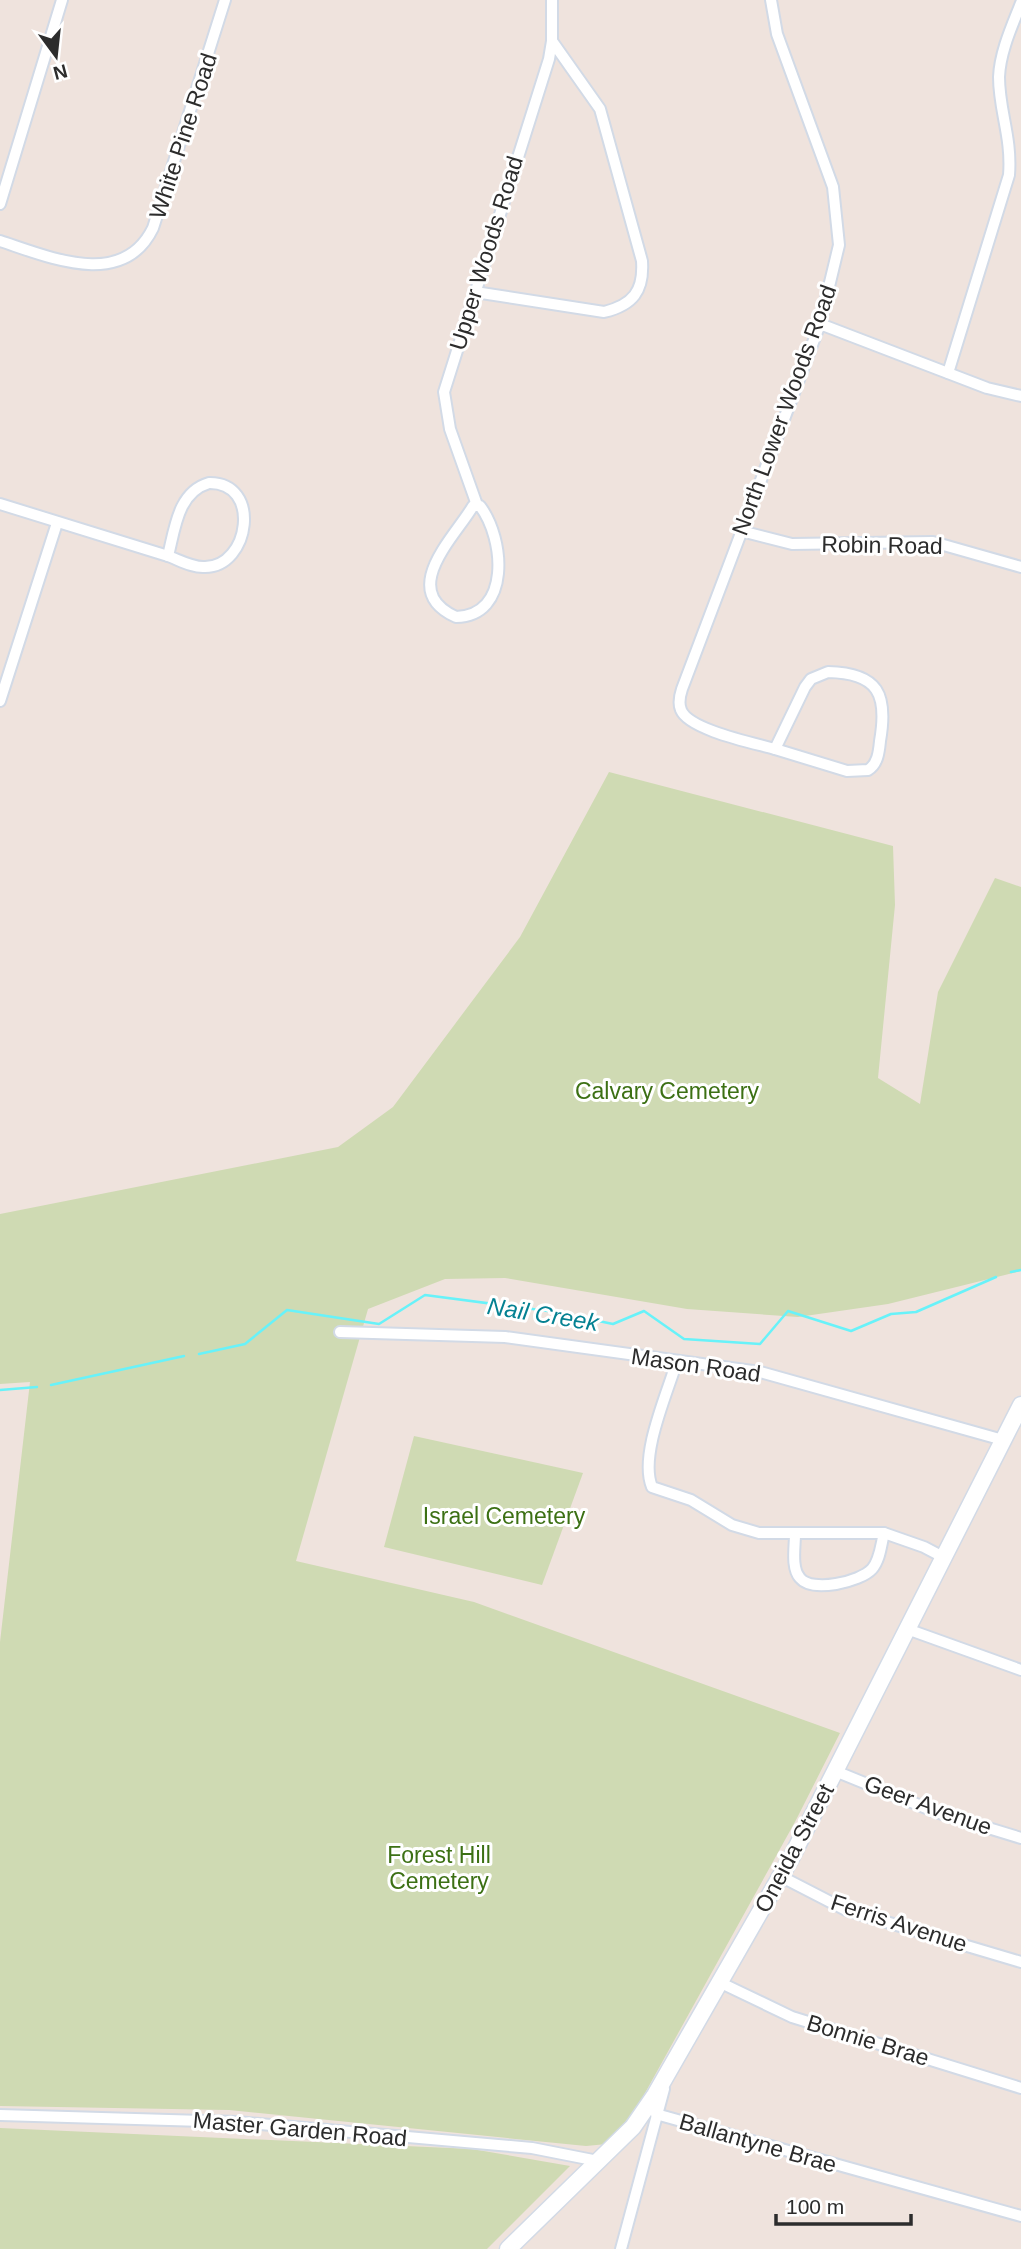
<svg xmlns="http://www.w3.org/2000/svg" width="1021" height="2249" font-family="Helvetica,sans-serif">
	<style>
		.cemetery { fill: #cfdab3 }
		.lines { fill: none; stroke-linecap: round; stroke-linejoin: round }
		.stream { stroke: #68f2f9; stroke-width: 2.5 }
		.street-casing { stroke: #d2dae6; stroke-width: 14 }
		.secondary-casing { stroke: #d2dae6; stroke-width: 19 }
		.street { stroke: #fff; stroke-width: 10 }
		.secondary { stroke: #fff; stroke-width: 16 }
		.labels { text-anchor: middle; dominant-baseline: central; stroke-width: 6; stroke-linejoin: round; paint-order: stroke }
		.street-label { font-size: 23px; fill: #2c2c2c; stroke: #fff }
		.park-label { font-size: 23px; fill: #3c7014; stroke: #fff }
		.water-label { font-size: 24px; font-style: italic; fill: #048192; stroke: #fff }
	</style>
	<rect width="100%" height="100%" fill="#efe3dd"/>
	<!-- cemetery -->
	<g class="cemetery">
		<polygon points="609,772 893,846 895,905 878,1078 920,1104 938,992 995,878 1021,887 1021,1271 888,1304 798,1317 687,1309 505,1278 445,1279 368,1309 296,1561 474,1602 840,1733 796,1820 634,2113 607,2144 586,2146 229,2110 0,2106 0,1642 30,1382 0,1384 0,1214 338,1147 393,1107 520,937"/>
		<polygon points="414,1436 583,1473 542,1585 384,1547"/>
		<polygon points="0,2128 472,2149 570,2166 487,2249 0,2249"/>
	</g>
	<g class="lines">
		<!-- stream -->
		<g class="stream">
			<polyline points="1011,1272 1021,1270"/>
			<polyline points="199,1354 245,1344 287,1310 379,1324 425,1295 555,1312 613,1324 644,1311 684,1339 760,1344 788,1311 851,1331 891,1314 916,1312 996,1277"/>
			<polyline points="51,1385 184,1356"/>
			<polyline points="0,1390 37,1387"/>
		</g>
		<!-- street casing -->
		<g class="street-casing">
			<g id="street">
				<path d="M771,0L777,34L833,187L839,245L820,324L682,689C680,695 678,703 681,710C689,730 754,743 775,749"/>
				<polyline points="0,204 62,0"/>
				<path d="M0,241C49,257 123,290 153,228L225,0"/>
				<path d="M475,292L604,312C633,305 644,291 642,261L600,109L552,41"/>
				<polyline points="820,324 987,388 1021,396"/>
				<path d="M948,373L1009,175C1012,137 999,111 999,77C1000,52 1012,26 1021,3"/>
				<path d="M209,483C262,482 250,567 205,567C193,568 179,560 168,556C175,528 178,492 209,483Z"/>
				<polyline points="0,504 168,556"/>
				<polyline points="477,505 450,429 444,392 549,59 552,41 552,0"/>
				<path d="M473,506H480C505,539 511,616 456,617C397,590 455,537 473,506Z"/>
				<polyline points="741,531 792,544 933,542 1021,567"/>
				<path d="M828,672C879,673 888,695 880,741C879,751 878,764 868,770L847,771L775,749L805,687L811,679Z"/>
				<polyline points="0,701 57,523"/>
				<polyline points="340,1332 505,1337 760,1372 1003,1440"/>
				<path d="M677,1361C667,1394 639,1456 652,1487L691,1500L732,1525L759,1533H884L924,1547L943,1557"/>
				<path d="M795,1534C795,1547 791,1568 800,1578C812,1593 860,1582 872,1569C880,1560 881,1545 884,1533"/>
				<polyline points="907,1629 1021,1670"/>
				<polyline points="835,1771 936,1812 1021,1838"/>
				<polyline points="780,1876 846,1910 1021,1962"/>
				<polyline points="719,1982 792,2017 1021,2088"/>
				<polyline points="656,2114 1021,2216"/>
				<polyline points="0,2115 237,2122 532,2148 598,2161"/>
				<polyline points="621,2249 664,2089"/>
			</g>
		</g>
		<!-- secondary casing -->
		<g class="secondary-casing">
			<polyline id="secondary" points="508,2249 633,2127 655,2095 791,1858 1021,1405"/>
		</g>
		<!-- street -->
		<use href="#street" class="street"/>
		<!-- secondary -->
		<use href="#secondary" class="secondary"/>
	</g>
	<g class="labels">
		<!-- street labels -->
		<g class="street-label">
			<text transform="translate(183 136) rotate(-72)">White Pine Road</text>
			<text transform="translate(486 253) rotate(-73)">Upper Woods Road</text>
			<text transform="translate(784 410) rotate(-70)">North Lower Woods Road</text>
			<text transform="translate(882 545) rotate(1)">Robin Road</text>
			<text transform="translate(696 1365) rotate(8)">Mason Road</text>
			<text transform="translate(928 1805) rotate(20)">Geer Avenue</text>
			<text transform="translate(794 1848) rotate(-62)">Oneida Street</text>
			<text transform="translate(899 1923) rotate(18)">Ferris Avenue</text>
			<text transform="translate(868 2040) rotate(17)">Bonnie Brae</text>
			<text transform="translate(300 2129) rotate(5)">Master Garden Road</text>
			<text transform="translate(758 2143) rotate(16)">Ballantyne Brae</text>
		</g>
		<!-- park labels -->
		<g class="park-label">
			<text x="667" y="1091">Calvary Cemetery</text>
			<text x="504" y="1516">Israel Cemetery</text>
			<text x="439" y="1855">Forest Hill<tspan x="439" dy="26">Cemetery</tspan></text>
		</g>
		<!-- water labels -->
		<g class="water-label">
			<text transform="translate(543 1314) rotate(9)">Nail Creek</text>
		</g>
	</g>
	<!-- north arrow -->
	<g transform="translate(56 56) rotate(165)" stroke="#ffffff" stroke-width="5" paint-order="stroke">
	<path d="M0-5L12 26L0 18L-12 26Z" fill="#2c2c2c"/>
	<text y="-10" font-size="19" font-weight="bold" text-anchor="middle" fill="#2c2c2c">N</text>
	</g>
	<!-- scale -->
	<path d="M776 2214v10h135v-10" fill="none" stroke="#2c2c2c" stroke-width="3.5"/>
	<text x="786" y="2214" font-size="21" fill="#2c2c2c" stroke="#ffffff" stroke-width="5" paint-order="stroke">100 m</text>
</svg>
